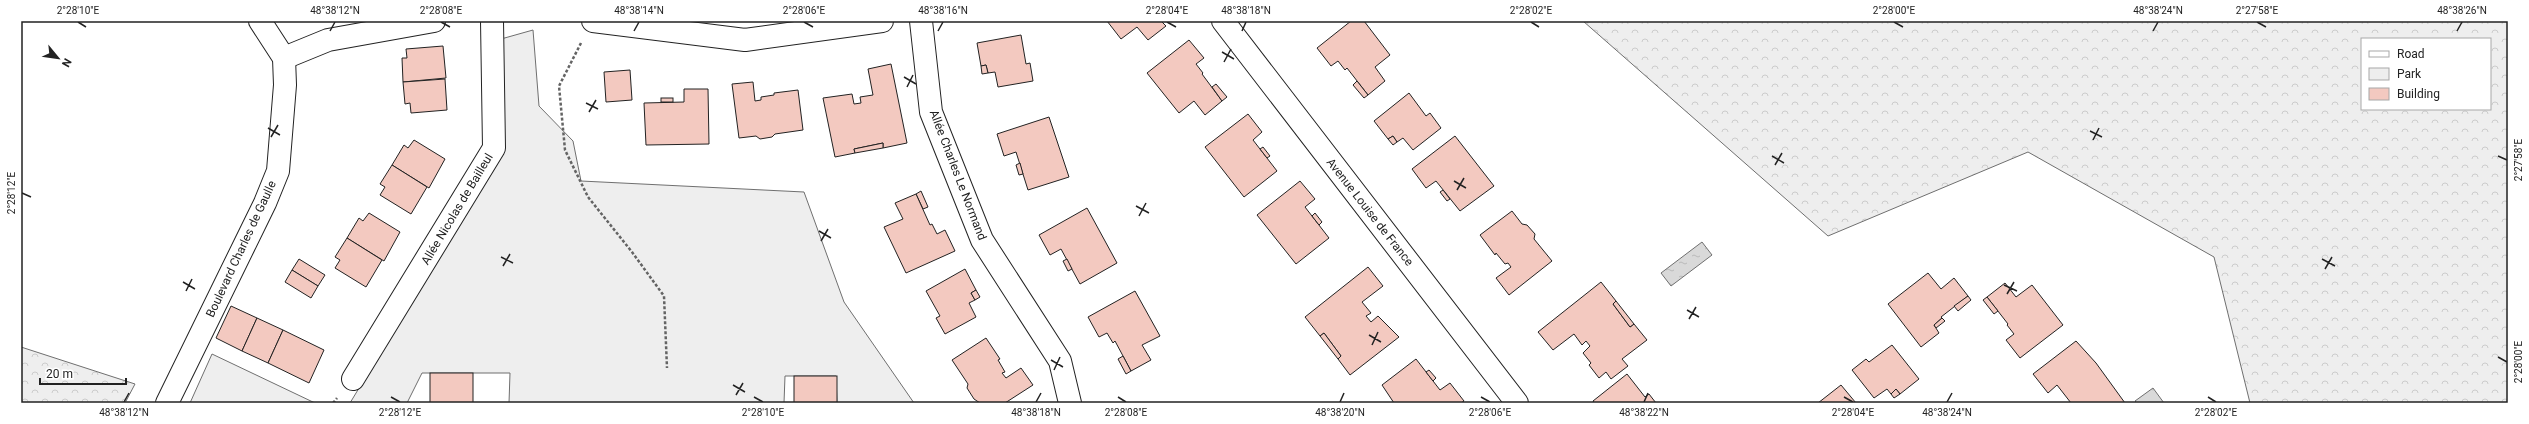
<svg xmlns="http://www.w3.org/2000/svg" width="2529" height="424" font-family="Roboto,sans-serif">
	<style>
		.green { fill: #eee; stroke: #6f6f6f }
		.forest { fill: url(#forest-crowns); stroke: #6f6f6f; fill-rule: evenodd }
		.water { fill: url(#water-ripples); stroke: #6f6f6f }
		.building { fill: #f3c9c0; stroke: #222 }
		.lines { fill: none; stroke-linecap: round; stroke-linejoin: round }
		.minor-casing { stroke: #222; stroke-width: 24 }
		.path { stroke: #646464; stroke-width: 2.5; stroke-dasharray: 3 2; stroke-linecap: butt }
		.minor { stroke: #fff; stroke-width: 22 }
		.ticks { fill: none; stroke: #222; stroke-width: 1.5 }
		.labels { text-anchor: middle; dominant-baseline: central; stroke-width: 3; stroke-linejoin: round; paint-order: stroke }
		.street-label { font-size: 12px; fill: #222; stroke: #fff }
		.neatline { fill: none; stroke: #222; stroke-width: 1.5 }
		.ticks-label { font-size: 10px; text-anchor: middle; fill: #222 }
	</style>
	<defs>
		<pattern id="forest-crowns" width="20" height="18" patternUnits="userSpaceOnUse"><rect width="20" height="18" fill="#eee"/><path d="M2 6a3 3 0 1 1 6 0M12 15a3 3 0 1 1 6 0" fill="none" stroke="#ccc"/></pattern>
		<pattern id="water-ripples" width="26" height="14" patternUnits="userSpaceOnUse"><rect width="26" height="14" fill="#d9d9d9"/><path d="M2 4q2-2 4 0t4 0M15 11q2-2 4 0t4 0" fill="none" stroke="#bababa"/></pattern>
	</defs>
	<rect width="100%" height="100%" fill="#fff"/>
	<!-- green -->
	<g class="green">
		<polygon points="533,30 539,106 573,141 581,181 804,192 844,302 914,403 837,403 836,376 785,376 784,403 509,403 510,373 422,373 407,403 350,403 504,148 501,39"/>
		<polygon points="212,354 315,403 190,403"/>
	</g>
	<!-- forest -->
	<g class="forest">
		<path d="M1583,21H2508V403H2250L2214,257L2028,152L1828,236ZM2362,39H2490V109H2362Z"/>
		<polygon points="21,347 135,384 125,403 21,403"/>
	</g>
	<!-- water -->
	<g class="water">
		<polygon points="1702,242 1712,255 1671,286 1661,273"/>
		<polygon points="2153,388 2164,403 2137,403 2135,401"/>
	</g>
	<!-- building -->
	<g class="building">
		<polygon points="1107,21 1161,21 1166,26 1148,40 1137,27 1121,39"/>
		<polygon points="1351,21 1364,21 1390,55 1375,67 1385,81 1368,95 1347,68 1345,70 1338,61 1331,66 1317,48"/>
		<polygon points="1021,35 1026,64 1030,63 1033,81 998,87 995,72 988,73 986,65 981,66 977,43"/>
		<polygon points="1189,40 1204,58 1196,64 1203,73 1202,74 1222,101 1205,115 1194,101 1179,113 1147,73"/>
		<polygon points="443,46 446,78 403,82 402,58 407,58 406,49"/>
		<polygon points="891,64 907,143 883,148 883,143 854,149 855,153 835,157 823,98 852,94 854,104 861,103 860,97 873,95 868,69"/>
		<polygon points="986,65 988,73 982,74 981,66"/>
		<polygon points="630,70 632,100 606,102 604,72"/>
		<polygon points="445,79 447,110 411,113 410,103 405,104 403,82"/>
		<polygon points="1357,81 1368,95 1364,98 1353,85"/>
		<polygon points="753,82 755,101 761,100 761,97 774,95 774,93 798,90 803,130 775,134 772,137 760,139 756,136 739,138 732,84"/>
		<polygon points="1216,84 1227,97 1222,101 1212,87"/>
		<polygon points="684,89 708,89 709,144 646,145 644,103 684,102"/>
		<polygon points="1409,93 1426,116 1430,113 1441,128 1413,150 1403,138 1397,142 1393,136 1388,139 1374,121"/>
		<rect x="661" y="98" width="12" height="4"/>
		<polygon points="1248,114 1262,132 1253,140 1277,171 1244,197 1205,147"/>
		<polygon points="1049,117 1069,177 1028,190 1016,152 1004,156 997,134"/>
		<polygon points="1393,136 1397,142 1393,145 1388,139"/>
		<polygon points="1455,136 1494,186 1460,211 1436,181 1426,188 1412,169"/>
		<polygon points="414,140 445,159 429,188 392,165 404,145 408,148"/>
		<polygon points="883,143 883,148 855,153 854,149"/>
		<polygon points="1263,147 1270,156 1267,158 1260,149"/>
		<polygon points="1020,163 1023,174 1019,175 1016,165"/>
		<polygon points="392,165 427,187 411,214 380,195 385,187 380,184"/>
		<polygon points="1300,181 1315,199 1305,207 1329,238 1296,264 1257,215"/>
		<polygon points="1443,190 1450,199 1447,201 1440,192"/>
		<polygon points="921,191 928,207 923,209 916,194"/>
		<polygon points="916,194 930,225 932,224 937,234 945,230 955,251 906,273 884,227 903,219 895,203"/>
		<polygon points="1087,208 1117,263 1080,284 1061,249 1050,255 1039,235"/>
		<polygon points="1512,211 1522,224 1527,225 1535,234 1534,239 1552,261 1509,295 1496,278 1511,267 1508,263 1505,264 1496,253 1495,255 1480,235"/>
		<polygon points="369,213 400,232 384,261 347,238 359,218 363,221"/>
		<polygon points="1315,213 1322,222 1319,225 1312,216"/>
		<polygon points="347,238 382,260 366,287 335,268 340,260 335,257"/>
		<polygon points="299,259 325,275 318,286 292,270"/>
		<polygon points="1067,259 1072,269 1068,271 1063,261"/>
		<polygon points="1368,267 1383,286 1362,302 1371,313 1366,316 1371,322 1378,316 1399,337 1350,375 1338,359 1341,356 1324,333 1320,336 1305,317"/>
		<polygon points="965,269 976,290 971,293 975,300 969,303 976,317 945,334 936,318 940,316 926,291"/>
		<polygon points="292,270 318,286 311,298 285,282"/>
		<polygon points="1928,273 1941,289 1954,278 1968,296 1941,317 1942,318 1934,325 1939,333 1921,347 1888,304"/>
		<polygon points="1601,282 1616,301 1613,304 1630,327 1634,324 1647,340 1622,359 1628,366 1611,379 1606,372 1599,378 1589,365 1591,363 1583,353 1590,346 1586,341 1582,345 1574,334 1553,350 1538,332"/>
		<polygon points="2005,283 2016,297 2032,285 2063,325 2020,358 2006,340 2014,334 2007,325 2008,324 1987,297"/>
		<polygon points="976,290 980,297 975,300 971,293"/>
		<polygon points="1135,291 1160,336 1142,345 1151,360 1131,371 1115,341 1113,343 1107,333 1099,337 1088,317"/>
		<polygon points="1968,296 1971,300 1958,311 1954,306"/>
		<polygon points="1987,297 1998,311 1994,314 1983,300"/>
		<polygon points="1616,301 1634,324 1630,327 1613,304"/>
		<polygon points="231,306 257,318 242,351 216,338"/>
		<polygon points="257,318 283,330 268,363 242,351"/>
		<polygon points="1942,318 1945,321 1936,328 1934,325"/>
		<polygon points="283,330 324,350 309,383 268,363"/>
		<polygon points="1324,333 1341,356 1338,359 1320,336"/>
		<polygon points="986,338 1000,359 998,360 1005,372 1002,373 1006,378 1021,368 1033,385 1005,403 980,403 974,399 967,388 968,384 952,360"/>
		<polygon points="2076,341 2096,363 2125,403 2071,403 2057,385 2048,393 2033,374"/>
		<polygon points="1892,345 1919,379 1900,394 1896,389 1891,394 1887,389 1874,398 1852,370 1866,359 1869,362"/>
		<polygon points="1123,356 1131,371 1126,374 1118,359"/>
		<polygon points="1416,359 1440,390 1450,383 1464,401 1461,403 1394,403 1382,385"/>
		<polygon points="1429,370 1436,378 1433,381 1426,372"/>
		<rect x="430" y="373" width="43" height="30"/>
		<polygon points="1627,374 1645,397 1649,394 1656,403 1594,403 1593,401"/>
		<rect x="794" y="376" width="43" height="27"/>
		<polygon points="1841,385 1856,403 1818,403"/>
		<polygon points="1896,389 1900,394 1894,398 1891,394"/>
	</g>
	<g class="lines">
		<!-- minor casing -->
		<g class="minor-casing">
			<g id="minor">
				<polyline points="593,21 745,40 882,21"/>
				<polyline points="921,21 931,112 982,240 1060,361 1070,403"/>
				<polyline points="1223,21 1517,403"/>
				<polyline points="284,58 328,40 434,21"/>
				<polyline points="353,379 494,148 492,21"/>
				<polyline points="167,403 265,203 278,171 285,85 284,58 260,21"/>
			</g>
		</g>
		<!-- path -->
		<g class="path">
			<polyline points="581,43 559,86 565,150 588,197 632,252 664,296 667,368"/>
			<polyline points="333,403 337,398"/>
		</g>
		<!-- minor -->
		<use href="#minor" class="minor"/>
	</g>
	<!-- ticks -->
	<path class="ticks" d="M78,22L86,27M441,22L450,27M804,22L813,27M1167,22L1176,27M1531,22L1539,27M1894,22L1903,27M2257,22L2266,27M330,31L335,22M634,31L639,22M938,31L943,22M1242,31L1246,22M2153,31L2158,22M2457,31L2462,22M1222,52L1234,59M1224,62L1231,49M904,77L916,84M907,87L913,75M586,103L598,109M589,112L596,100M268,128L280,135M2090,131L2102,137M271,137L278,125M2093,140L2099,128M1772,156L1784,163M2498,156L2507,160M1775,165L1782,153M1454,181L1466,188M1457,190L1464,178M22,193L31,197M1136,206L1149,213M1139,216L1146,203M819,231L831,238M821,241L828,229M501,257L513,263M2322,259L2335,266M503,266L510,254M2325,269L2332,257M183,282L195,289M2004,285L2017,291M186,291L192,279M2007,294L2014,282M1687,310L1699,317M1689,319L1696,307M1369,335L1381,342M1372,345L1378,332M2498,357L2507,362M1051,360L1063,367M1054,370L1060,357M733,385L745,392M736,395L743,383M391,397L400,402M754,397L763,402M1118,397L1126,402M1481,397L1490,402M1844,397L1853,402M2208,397L2216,402M124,402L129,393M1036,402L1041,393M1340,402L1344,393M1644,402L1648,393M1947,402L1952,393"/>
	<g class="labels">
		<!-- street labels -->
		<g class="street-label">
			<text transform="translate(958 175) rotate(69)">Allée Charles Le Normand</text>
			<text transform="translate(457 209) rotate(-59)">Allée Nicolas de Bailleul</text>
			<text transform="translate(1370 212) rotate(52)">Avenue Louise de France</text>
			<text transform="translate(241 249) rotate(-65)">Boulevard Charles de Gaulle</text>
		</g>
	</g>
	<!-- border -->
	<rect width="2529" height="424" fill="none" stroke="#ffffff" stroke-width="44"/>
	<!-- legend -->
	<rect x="2361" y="38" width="130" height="72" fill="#ffffff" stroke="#a7a7a7"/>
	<rect x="2369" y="51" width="20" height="6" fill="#ffffff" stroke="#a7a7a7"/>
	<text x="2397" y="58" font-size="12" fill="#222222">Road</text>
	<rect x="2369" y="68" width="20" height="12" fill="#eeeeee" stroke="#a7a7a7"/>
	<text x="2397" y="78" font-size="12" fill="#222222">Park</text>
	<rect x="2369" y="88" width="20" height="12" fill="#f3c9c0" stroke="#a7a7a7"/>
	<text x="2397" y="98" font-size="12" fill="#222222">Building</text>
	<!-- north arrow -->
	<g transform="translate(58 58) rotate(119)" stroke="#ffffff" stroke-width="3" paint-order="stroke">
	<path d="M0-3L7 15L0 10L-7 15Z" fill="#222222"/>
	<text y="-6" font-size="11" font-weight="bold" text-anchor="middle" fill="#222222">N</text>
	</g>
	<!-- scale -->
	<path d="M40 378v6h86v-6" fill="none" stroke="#222222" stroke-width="2"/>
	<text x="46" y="378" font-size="12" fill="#222222" stroke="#ffffff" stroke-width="3" paint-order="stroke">20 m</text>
	<rect x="22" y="22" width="2485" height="380" class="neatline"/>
	<g class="ticks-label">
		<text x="78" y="14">2°28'10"E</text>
		<text x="335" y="14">48°38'12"N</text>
		<text x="441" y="14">2°28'08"E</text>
		<text x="639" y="14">48°38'14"N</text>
		<text x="804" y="14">2°28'06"E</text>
		<text x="943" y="14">48°38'16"N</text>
		<text x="1167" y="14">2°28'04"E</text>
		<text x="1246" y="14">48°38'18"N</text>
		<text x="1531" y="14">2°28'02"E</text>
		<text x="1894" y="14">2°28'00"E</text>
		<text x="2158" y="14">48°38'24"N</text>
		<text x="2257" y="14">2°27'58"E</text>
		<text x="2462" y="14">48°38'26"N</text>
		<text transform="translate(2518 160) rotate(-90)" y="4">2°27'58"E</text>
		<text transform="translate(11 193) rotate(-90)" y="4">2°28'12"E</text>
		<text transform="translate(2518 362) rotate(-90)" y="4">2°28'00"E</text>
		<text x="124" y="416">48°38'12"N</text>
		<text x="400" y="416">2°28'12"E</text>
		<text x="763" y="416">2°28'10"E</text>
		<text x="1036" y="416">48°38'18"N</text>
		<text x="1126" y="416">2°28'08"E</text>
		<text x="1340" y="416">48°38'20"N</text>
		<text x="1490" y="416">2°28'06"E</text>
		<text x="1644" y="416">48°38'22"N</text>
		<text x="1853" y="416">2°28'04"E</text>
		<text x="1947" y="416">48°38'24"N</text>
		<text x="2216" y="416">2°28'02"E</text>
	</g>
</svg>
